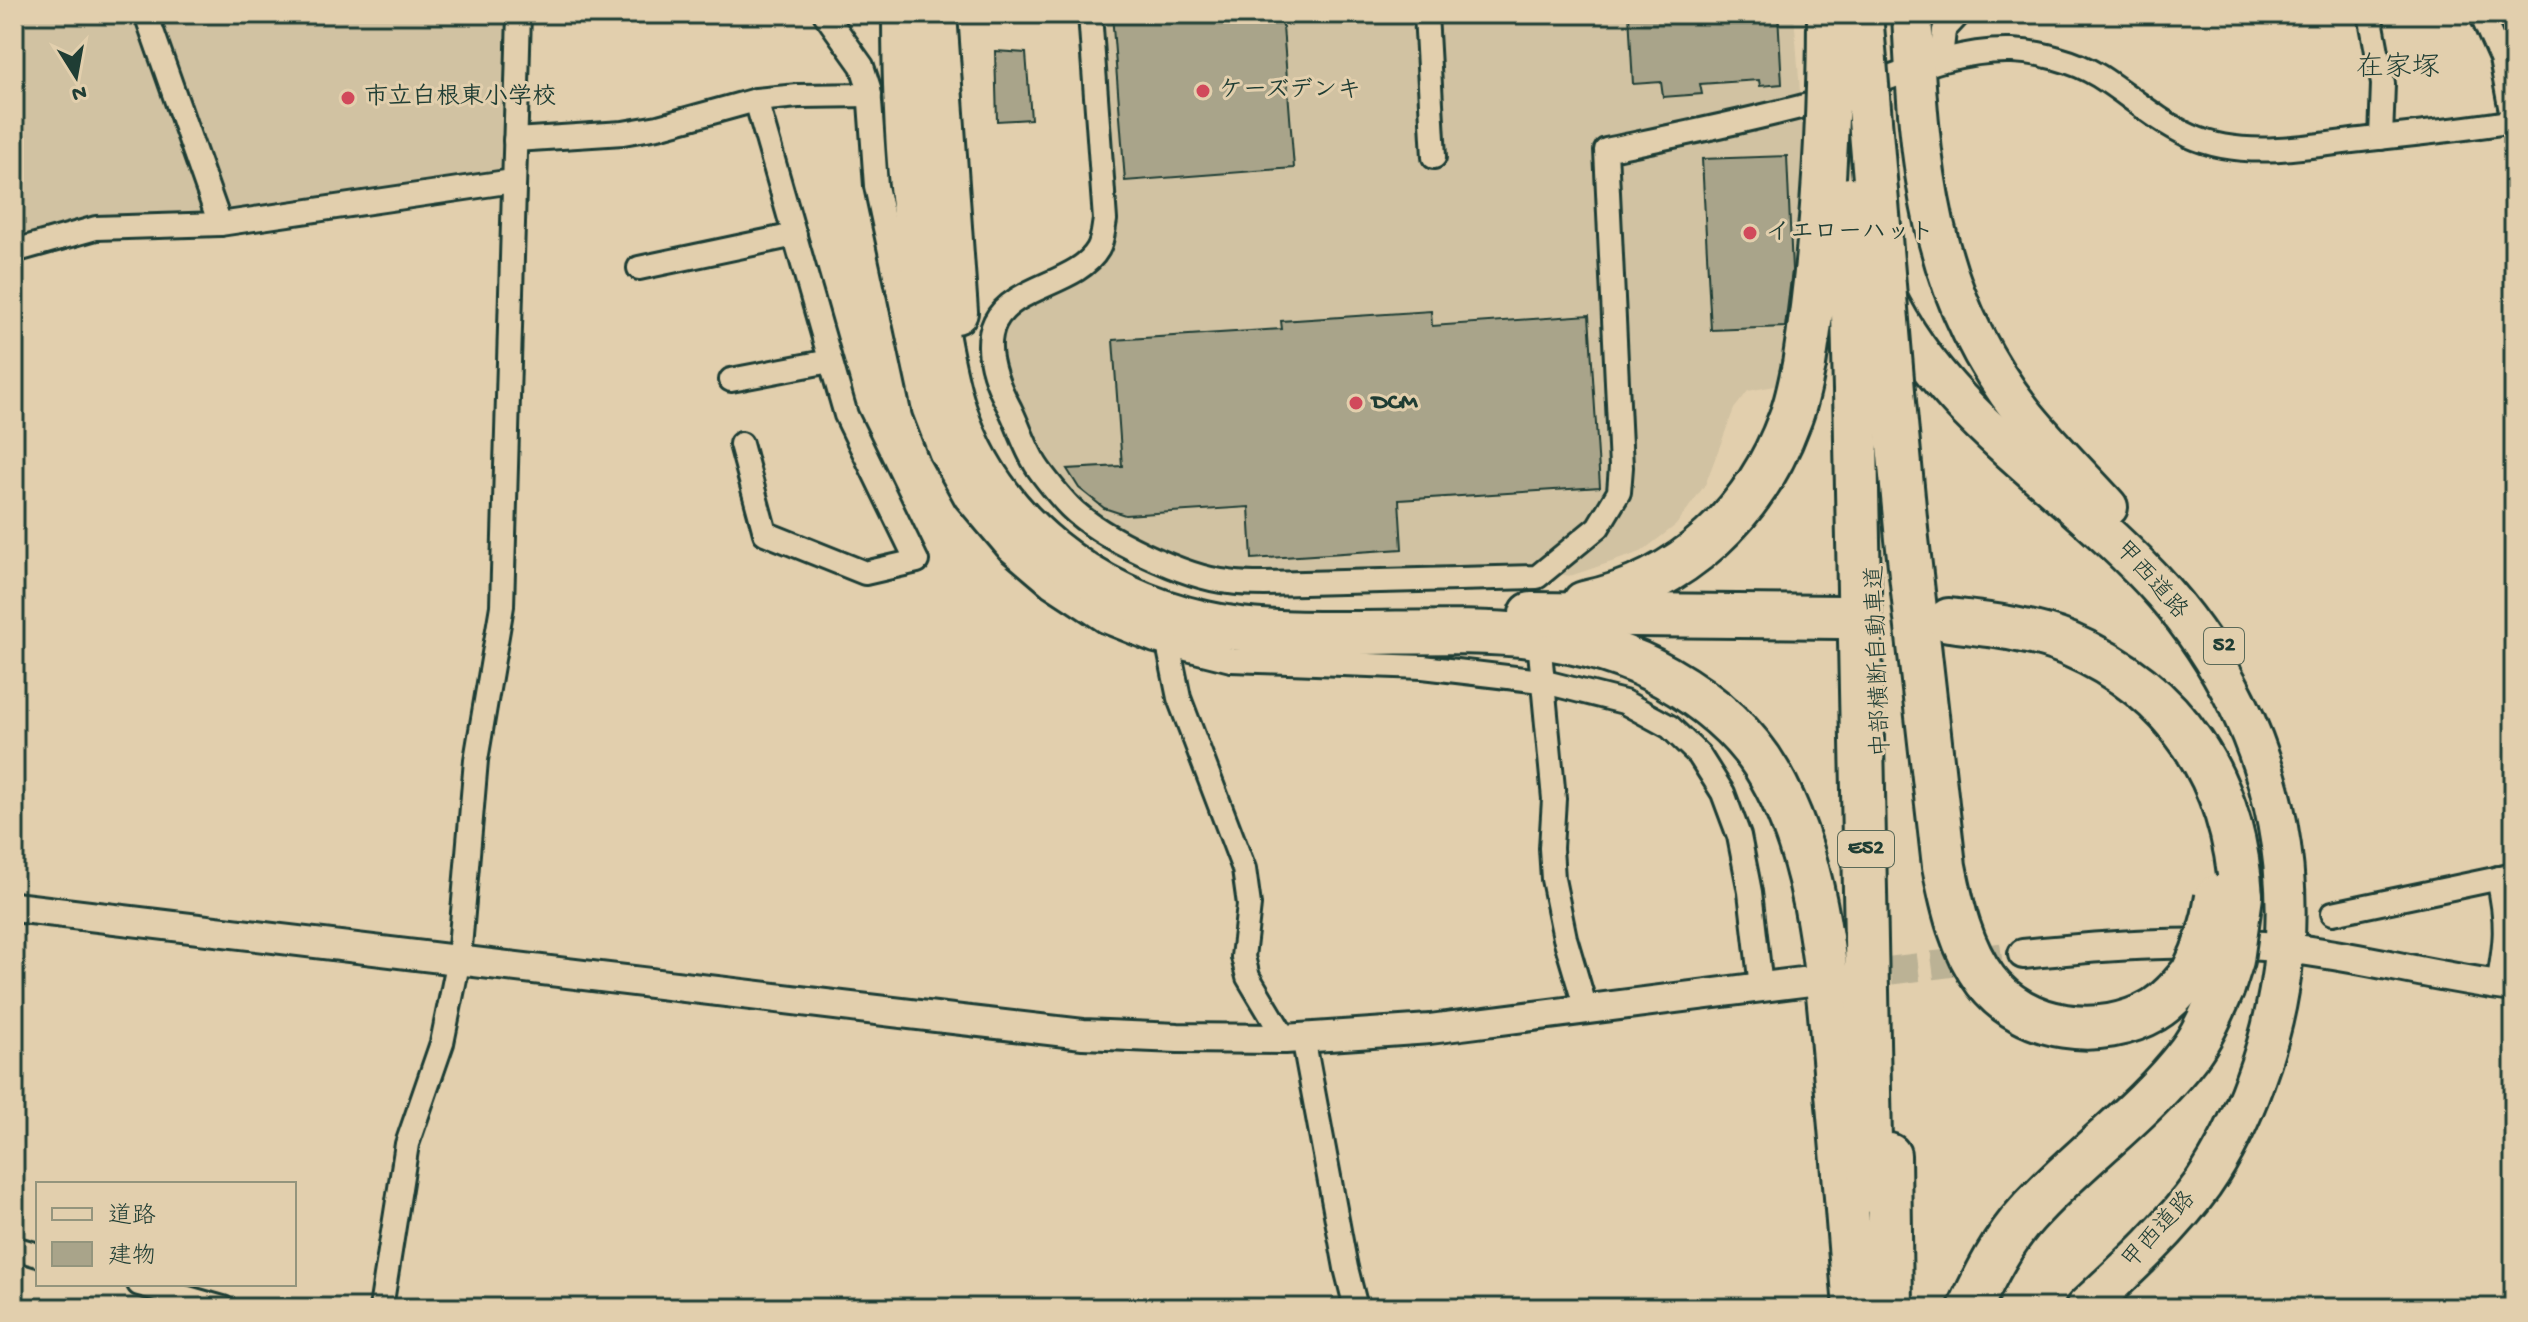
<svg xmlns="http://www.w3.org/2000/svg" width="2528" height="1322" font-family="'Gochi Hand','Klee One',sans-serif">
	<style>
		.built { fill: #d1c2a2 }
		.building { fill: #a9a48a; stroke: #1f3d34; stroke-width: 2 }
		.lines { fill: none; stroke-linecap: round; stroke-linejoin: round }
		.tertiary-tunnel { stroke: #bbb295; stroke-width: 28; stroke-dasharray: 28 14; stroke-linecap: butt }
		.motorway-tunnel { stroke: #bbb295; stroke-width: 42; stroke-dasharray: 42 21; stroke-linecap: butt }
		.minor-casing { stroke: #1f3d34; stroke-width: 28 }
		.tertiary-casing { stroke: #1f3d34; stroke-width: 34 }
		.trunk-casing { stroke: #1f3d34; stroke-width: 44 }
		.motorway-casing { stroke: #1f3d34; stroke-width: 48 }
		.minor { stroke: #e2cfad; stroke-width: 22 }
		.tertiary { stroke: #e2cfad; stroke-width: 28 }
		.trunk { stroke: #e2cfad; stroke-width: 38 }
		.motorway { stroke: #e2cfad; stroke-width: 42 }
		.motorway-bridge-casing { stroke: #1f3d34; stroke-width: 48; stroke-linecap: butt }
		.motorway-bridge { stroke: #e2cfad; stroke-width: 42 }
		.poi-dot { fill: #d1495b; stroke: #e2cfad; stroke-width: 3 }
		.labels { text-anchor: middle; dominant-baseline: central; stroke-width: 6; stroke-linejoin: round; paint-order: stroke }
		.shield { fill: #e2cfad; stroke: #5a6958; stroke-width: 2 }
		.shield-label { font-size: 22px; font-weight: bold; fill: #1f3d34 }
		.poi-label { font-size: 24px; font-weight: bold; fill: #1f3d34; stroke: #e2cfad; text-anchor: start }
		.street-label { font-size: 24px; fill: #1f3d34; stroke: #e2cfad }
		.quarter-label { font-size: 28px; fill: #1f3d34; stroke: #e2cfad }
	</style>
	<rect width="100%" height="100%" fill="#e2cfad"/>
	<filter id="ink" filterUnits="userSpaceOnUse"><feTurbulence type="fractalNoise" baseFrequency=".0125" numOctaves="2"/><feDisplacementMap in="SourceGraphic" scale="16" xChannelSelector="R" yChannelSelector="G"/><feConvolveMatrix kernelMatrix="1 2 1 2 8 2 1 2 1" color-interpolation-filters="sRGB"/></filter>
	<g filter="url(#ink)">
		<!-- built -->
		<g class="built">
			<polygon points="14,14 132,14 207,216 91,226 14,239"/>
			<polygon points="153,14 519,14 513,181 220,224"/>
			<polygon points="1101,14 1794,14 1800,92 1817,127 1791,383 1748,391 1734,409 1705,485 1676,525 1641,552 1570,576 1519,567 1262,574 1194,564 1156,551 1088,508 1065,487 1002,378 998,348 1001,327 1019,306 1096,267"/>
		</g>
		<!-- building -->
		<g class="building">
			<polygon points="1112,14 1282,14 1294,168 1125,181"/>
			<polygon points="1629,14 1778,14 1782,84 1760,86 1759,80 1700,84 1702,94 1663,97 1661,82 1633,84"/>
			<polygon points="995,51 1026,53 1031,119 997,121"/>
			<polygon points="1787,156 1792,270 1785,327 1711,330 1702,159"/>
			<polygon points="1431,311 1432,326 1589,315 1600,487 1399,500 1402,549 1252,559 1249,507 1125,515 1104,508 1079,488 1067,469 1122,466 1113,340 1282,329 1281,321"/>
		</g>
		<g class="lines">
			<!-- tertiary-tunnel -->
			<polyline class="tertiary-tunnel" points="1849,976 2023,954"/>
			<!-- motorway-tunnel -->
			<polyline class="motorway-tunnel" points="1839,639 1949,642"/>
			<!-- minor casing -->
			<g class="minor-casing">
				<g id="minor">
					<polyline points="146,14 220,224"/>
					<polyline points="825,14 862,66 869,88 876,186 924,410 941,454 966,499 1009,550 1050,585 1105,621 1155,641 1231,660 1423,667 1541,681 1624,702 1670,727 1699,755 1723,793 1739,836 1750,892 1761,987"/>
					<path d="M1090,14L1105,220C1103,230 1103,240 1098,249C1078,284 1014,285 995,322C982,349 997,385 1010,409C1019,427 1025,448 1036,465C1043,476 1061,498 1070,507C1101,538 1186,578 1229,582C1241,584 1253,584 1265,584L1537,577L1598,527L1619,492L1621,467L1606,150C1678,135 1749,121 1819,102C1883,84 1944,49 2012,51C2039,52 2075,61 2099,76C2129,95 2156,120 2190,136C2245,161 2312,145 2369,139C2418,134 2466,129 2514,121"/>
					<polyline points="1426,14 1434,157"/>
					<polyline points="2370,14 2383,84 2381,138"/>
					<polyline points="2481,14 2501,59 2513,122"/>
					<polyline points="1941,60 1944,30 1959,14"/>
					<polyline points="515,140 623,133 658,127 756,100 798,96 870,95"/>
					<polyline points="14,251 96,228 220,224 513,181"/>
					<polyline points="639,268 795,235"/>
					<polyline points="731,380 830,361"/>
					<polyline points="741,444 765,533 865,573 917,561 846,415 756,100"/>
					<polyline points="1168,644 1179,698 1244,869 1249,905 1243,957 1248,977 1285,1039"/>
					<polyline points="1540,651 1554,799 1551,848 1553,879 1565,938 1586,1009"/>
					<polyline points="2333,913 2514,875"/>
					<path d="M2498,985C2506,941 2508,923 2498,878"/>
					<polyline points="1303,1037 1346,1268 1356,1308"/>
					<polyline points="14,1248 38,1255"/>
					<polyline points="139,1284 223,1308"/>
					<polyline points="381,1308 407,1144 442,1043 459,959 476,760 502,606 519,14"/>
				</g>
			</g>
			<!-- tertiary casing -->
			<g class="tertiary-casing">
				<g id="tertiary">
					<polyline points="14,907 910,1014 1083,1034 1178,1038 1285,1039 1430,1029 1810,981"/>
					<path d="M2023,954C2110,945 2197,939 2285,948C2362,956 2437,978 2514,987"/>
				</g>
			</g>
			<!-- trunk casing -->
			<g class="trunk-casing">
				<g id="trunk">
					<path d="M1912,14C1919,162 1927,290 2022,412C2048,445 2080,476 2108,507"/>
					<path d="M1885,294C1944,420 2075,491 2164,593C2282,728 2318,911 2255,1080C2242,1116 2225,1152 2203,1184C2169,1231 2127,1269 2085,1308"/>
				</g>
			</g>
			<!-- motorway casing -->
			<g class="motorway-casing">
				<g id="motorway">
					<path d="M904,14C904,81 906,148 914,214C917,246 926,277 932,308C939,342 944,378 955,411C992,524 1092,598 1205,623C1249,633 1295,633 1339,633C1448,634 1568,620 1666,677C1708,701 1745,731 1769,773C1820,861 1826,971 1835,1070C1842,1149 1849,1229 1855,1308"/>
					<polyline points="935,14 956,312"/>
					<polyline points="1855,390 1871,1191"/>
					<path d="M1893,391L1907,539L1944,866C1952,906 1961,948 1986,981C2024,1031 2101,1041 2154,1010C2170,1000 2181,986 2193,972"/>
					<path d="M1584,603C1683,583 1756,512 1790,419C1797,402 1800,383 1804,365"/>
					<polyline points="1531,614 1839,617"/>
					<path d="M1949,620C1989,625 2031,629 2068,644C2178,691 2234,780 2241,896"/>
					<polyline points="1889,1155 1891,1308"/>
					<path d="M1970,1308C1985,1276 2003,1240 2027,1214C2078,1157 2143,1114 2189,1053C2204,1033 2213,1010 2223,988"/>
				</g>
			</g>
			<!-- minor -->
			<use href="#minor" class="minor"/>
			<!-- tertiary -->
			<use href="#tertiary" class="tertiary"/>
			<!-- trunk -->
			<use href="#trunk" class="trunk"/>
			<!-- motorway -->
			<use href="#motorway" class="motorway"/>
			<!-- motorway-bridge casing -->
			<g class="motorway-bridge-casing">
				<g id="motorway-bridge">
					<polyline points="1861,14 1893,391"/>
					<polyline points="1850,199 1855,390"/>
					<path d="M1804,365C1822,248 1829,132 1829,14"/>
					<path d="M2193,972C2206,947 2213,925 2217,897"/>
					<polyline points="2223,988 2232,960 2241,896"/>
				</g>
			</g>
			<!-- motorway-bridge -->
			<use href="#motorway-bridge" class="motorway-bridge"/>
		</g>
	</g>
	<!-- markers -->
	<g class="poi-dot">
		<circle cx="1203" cy="91" r="8"/>
		<circle cx="348" cy="98" r="8"/>
		<circle cx="1750" cy="233" r="8"/>
		<circle cx="1356" cy="403" r="8"/>
	</g>
	<g class="labels">
		<!-- shield labels -->
		<g class="shield">
			<rect x="2204" y="628" width="40" height="36" rx="6"/>
			<rect x="1838" y="831" width="56" height="36" rx="6"/>
		</g>
		<g class="shield-label">
			<text x="2224" y="646">52</text>
			<text x="1866" y="849">E52</text>
		</g>
		<!-- poi labels -->
		<g class="poi-label">
			<text x="1219" y="91">ケーズデンキ</text>
			<text x="364" y="98">市立白根東小学校</text>
			<text x="1766" y="233">イエローハット</text>
			<text x="1372" y="403">DCM</text>
		</g>
		<!-- street labels -->
		<g class="street-label">
			<text transform="translate(2150 581) rotate(48)">甲西道路</text>
			<text transform="translate(1880 661) rotate(-92)">中部横断自動車道</text>
			<text transform="translate(2160 1231) rotate(-48)">甲西道路</text>
		</g>
		<!-- quarter labels -->
		<g class="quarter-label">
			<text x="2398" y="69">在家塚</text>
		</g>
	</g>
	<!-- margin -->
	<rect width="2528" height="1322" fill="none" stroke="#e2cfad" stroke-width="48"/>
	<rect x="24" y="24" width="2480" height="1274" fill="none" stroke="#1f3d34" stroke-width="3" filter="url(#ink)"/>
	<!-- legend -->
	<rect x="36" y="1182" width="260" height="104" fill="#e2cfad" stroke="#94957d" stroke-width="2"/>
	<rect x="52" y="1208" width="40" height="12" fill="#e2cfad" stroke="#94957d" stroke-width="2"/>
	<text x="108" y="1222" font-size="24" fill="#1f3d34">道路</text>
	<rect x="52" y="1242" width="40" height="24" fill="#a9a48a" stroke="#94957d" stroke-width="2"/>
	<text x="108" y="1262" font-size="24" fill="#1f3d34">建物</text>
	<!-- north arrow -->
	<g transform="translate(76 76) rotate(169)" stroke="#e2cfad" stroke-width="6" paint-order="stroke">
	<path d="M0-6L14 30L0 20L-14 30Z" fill="#1f3d34"/>
	<text y="-12" font-size="22" font-weight="bold" text-anchor="middle" fill="#1f3d34">N</text>
	</g>
</svg>
